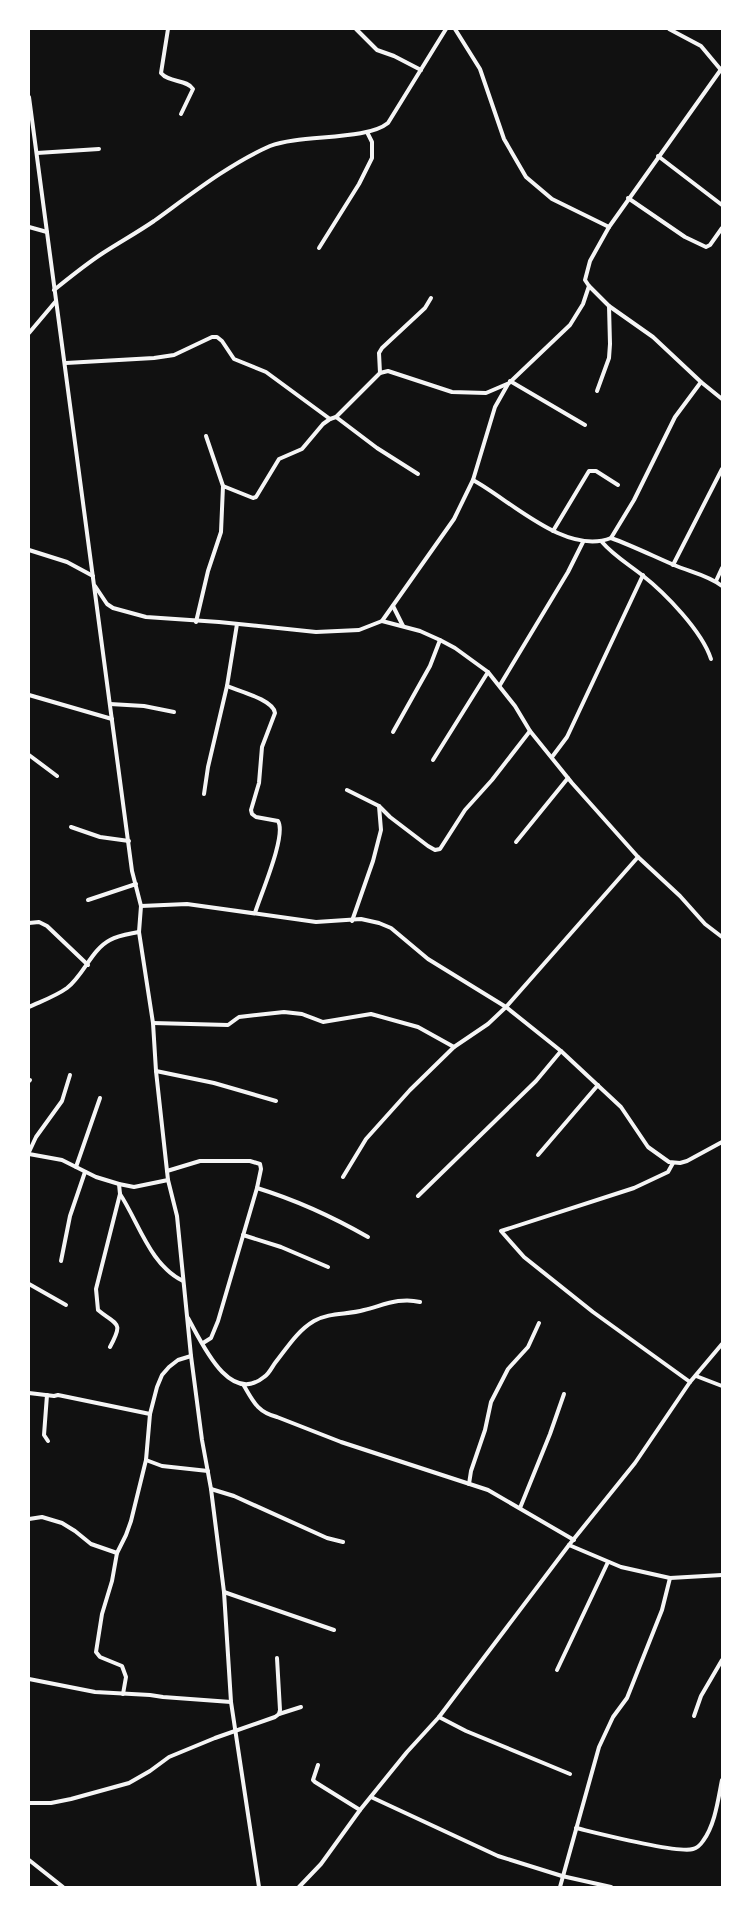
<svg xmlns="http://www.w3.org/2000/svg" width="751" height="1916" font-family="'Varela Round',sans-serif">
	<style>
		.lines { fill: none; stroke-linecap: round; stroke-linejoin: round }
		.minor { stroke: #f5f5f5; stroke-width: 4 }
	</style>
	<rect width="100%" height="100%" fill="#111"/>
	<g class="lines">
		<!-- minor -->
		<g class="minor">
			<path d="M168,29L161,73C169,83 187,79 193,89L181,114"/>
			<polyline points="356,29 377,50 394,56 421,70"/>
			<polyline points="455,29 480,69 504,139 526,177 552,199 609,227"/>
			<polyline points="669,29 701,46 721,70"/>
			<polyline points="29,97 132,871 141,906 139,932 153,1023 156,1071 168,1180 177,1216 191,1356 202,1440 211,1489 224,1592 231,1702 259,1887"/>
			<polyline points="37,153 99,149"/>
			<polyline points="658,156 722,205"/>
			<polyline points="628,198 685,237 706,247 710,245 722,228"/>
			<polyline points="29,227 47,232"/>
			<polyline points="319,248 359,184 372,158 372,142 367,132"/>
			<polyline points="589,286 609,306 653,337 701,382 722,399"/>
			<path d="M54,290C70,277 86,264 103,253C120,242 138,232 154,221C190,195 229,164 270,146C300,134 366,141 388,123L446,29"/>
			<polyline points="29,333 56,301"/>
			<polyline points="66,363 154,358 174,355 212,337 217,337 222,341 234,359 266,372 330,419"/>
			<polyline points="380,373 379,353 382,348 425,308 431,298"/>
			<polyline points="510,381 585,425"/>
			<polyline points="597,391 609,358 610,344 609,306"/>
			<polyline points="336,417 377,448 418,474"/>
			<polyline points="206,436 223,486"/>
			<path d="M473,480C510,500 566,556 611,538C633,546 653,556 674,565C690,572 708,575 722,586"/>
			<polyline points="553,531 589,471 596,471 618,485"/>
			<polyline points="611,538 634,500 675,417 701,382"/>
			<path d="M602,542C613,555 628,564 642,575C665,593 702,631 711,659"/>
			<polyline points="29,550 67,562 93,576"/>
			<polyline points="673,565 722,469"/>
			<polyline points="716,581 722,568"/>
			<polyline points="95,586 107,604 113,608 146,617 219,622 316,632 359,630 382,621 454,519 473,480 495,407 508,384 570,325 583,304 589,286 585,280 590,261 609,227 722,68"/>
			<polyline points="393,606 403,626"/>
			<polyline points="382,621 420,631 440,640 455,648 488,672 515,706 530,731 572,783 638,857 680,896 705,924 722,937"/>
			<polyline points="196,622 208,571 221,532 223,486 253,498 256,497 279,459 302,449 323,424 330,419 336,417 380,373 388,371 452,392 486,393 507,384"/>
			<polyline points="500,685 568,572 583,542"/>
			<path d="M227,686C239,691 274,700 275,713L262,747L259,783L251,810L252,814L256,817L278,821C287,835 260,896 255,913"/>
			<polyline points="29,695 112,719"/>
			<polyline points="110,704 144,706 174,712"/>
			<polyline points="393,732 430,666 440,640"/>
			<polyline points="29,755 57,776"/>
			<polyline points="552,757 567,737 643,575"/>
			<polyline points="433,760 488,672"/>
			<polyline points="347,790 379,806 390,817 428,846 435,850 440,849 465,810 492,780 530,731"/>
			<polyline points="204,794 208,767 227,686 237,624"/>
			<polyline points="71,827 100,837 129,841"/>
			<polyline points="516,842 568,778"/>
			<polyline points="88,900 136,884"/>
			<polyline points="141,906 187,904 316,922 361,919 379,923 391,928 428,959 506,1007 561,1051 621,1107 648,1147 669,1162 680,1163 687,1161 722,1142"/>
			<polyline points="352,921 373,861 381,830 379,806"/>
			<polyline points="29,923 39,922 47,926 88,965"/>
			<path d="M29,1007C42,1001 56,996 67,988C84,975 91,950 110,940C119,935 130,934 139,932"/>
			<polyline points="153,1023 228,1025 239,1017 284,1012 302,1014 323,1022 371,1014 418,1027 454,1047"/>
			<polyline points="156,1071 214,1083 276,1101"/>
			<polyline points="29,1081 30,1080"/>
			<polyline points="29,1152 36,1137 62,1101 70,1075"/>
			<polyline points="29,1154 62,1160 96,1177 119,1184 134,1187 168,1180"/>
			<polyline points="538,1155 598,1085"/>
			<polyline points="673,1163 668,1172 634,1188 501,1231 524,1257 593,1312 690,1382"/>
			<polyline points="76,1167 100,1098"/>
			<polyline points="167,1171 200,1161 250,1161 260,1164 261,1169 257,1188 218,1321 211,1338 203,1343"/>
			<polyline points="343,1177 366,1139 410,1090 454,1047 488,1024 506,1007 638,857"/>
			<path d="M119,1184L120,1194C139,1223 150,1265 183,1281"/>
			<path d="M257,1188C296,1200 333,1217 368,1237"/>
			<polyline points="418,1196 536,1081 561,1051"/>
			<polyline points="243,1235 281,1247 328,1267"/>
			<polyline points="61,1261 70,1216 85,1172"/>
			<polyline points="29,1284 66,1305"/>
			<path d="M188,1318C201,1341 229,1406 264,1377C269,1374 272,1367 275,1363C287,1348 297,1331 314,1321C330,1312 347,1315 364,1310C384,1305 400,1297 420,1302"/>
			<path d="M110,1347C124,1321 117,1326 98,1310L96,1289L120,1194"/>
			<polyline points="696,1376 722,1386"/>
			<path d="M243,1384C253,1401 257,1412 277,1417L341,1442L488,1490L574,1540"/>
			<polyline points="29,1393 54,1396 58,1395 150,1414"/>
			<polyline points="47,1395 44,1435 48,1441"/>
			<polyline points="146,1460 162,1466 208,1471"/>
			<polyline points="469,1484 471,1471 485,1430 491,1402 508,1369 528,1347 539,1323"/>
			<polyline points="211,1489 234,1496 327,1538 343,1542"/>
			<polyline points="520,1508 550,1434 564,1394"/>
			<polyline points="29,1519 42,1517 62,1523 75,1531 91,1544 117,1553"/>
			<polyline points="569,1545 621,1567 670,1578 722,1575"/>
			<polyline points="224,1592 334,1630"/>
			<polyline points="557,1670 608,1562"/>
			<polyline points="29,1679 95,1692 150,1695 163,1697 231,1702"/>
			<polyline points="123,1694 126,1677 122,1666 100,1657 96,1652 102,1614 112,1581 117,1553 126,1535 131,1521 146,1460 150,1414 157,1387 162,1375 169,1367 178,1360 191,1356"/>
			<polyline points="279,1714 301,1707"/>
			<polyline points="694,1716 701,1696 722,1660"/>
			<polyline points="439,1717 466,1731 570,1774"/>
			<polyline points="318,1765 313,1780 315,1782 360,1810"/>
			<polyline points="371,1797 498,1856 562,1876 611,1887"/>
			<polyline points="29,1803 51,1803 71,1799 129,1783 150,1771 169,1757 215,1738 275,1717 279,1714 280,1710 277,1658"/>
			<path d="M576,1828C597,1833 678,1854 693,1849C697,1848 701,1844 703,1841C715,1825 718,1800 722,1780"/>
			<polyline points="29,1860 63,1887"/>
			<polyline points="299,1887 321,1864 360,1810 407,1752 439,1717 569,1545 635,1463 690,1382 722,1344"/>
			<polyline points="560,1887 599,1747 613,1717 627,1698 662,1610 670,1578"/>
		</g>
	</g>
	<!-- border -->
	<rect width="751" height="1916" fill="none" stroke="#ffffff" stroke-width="60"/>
</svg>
